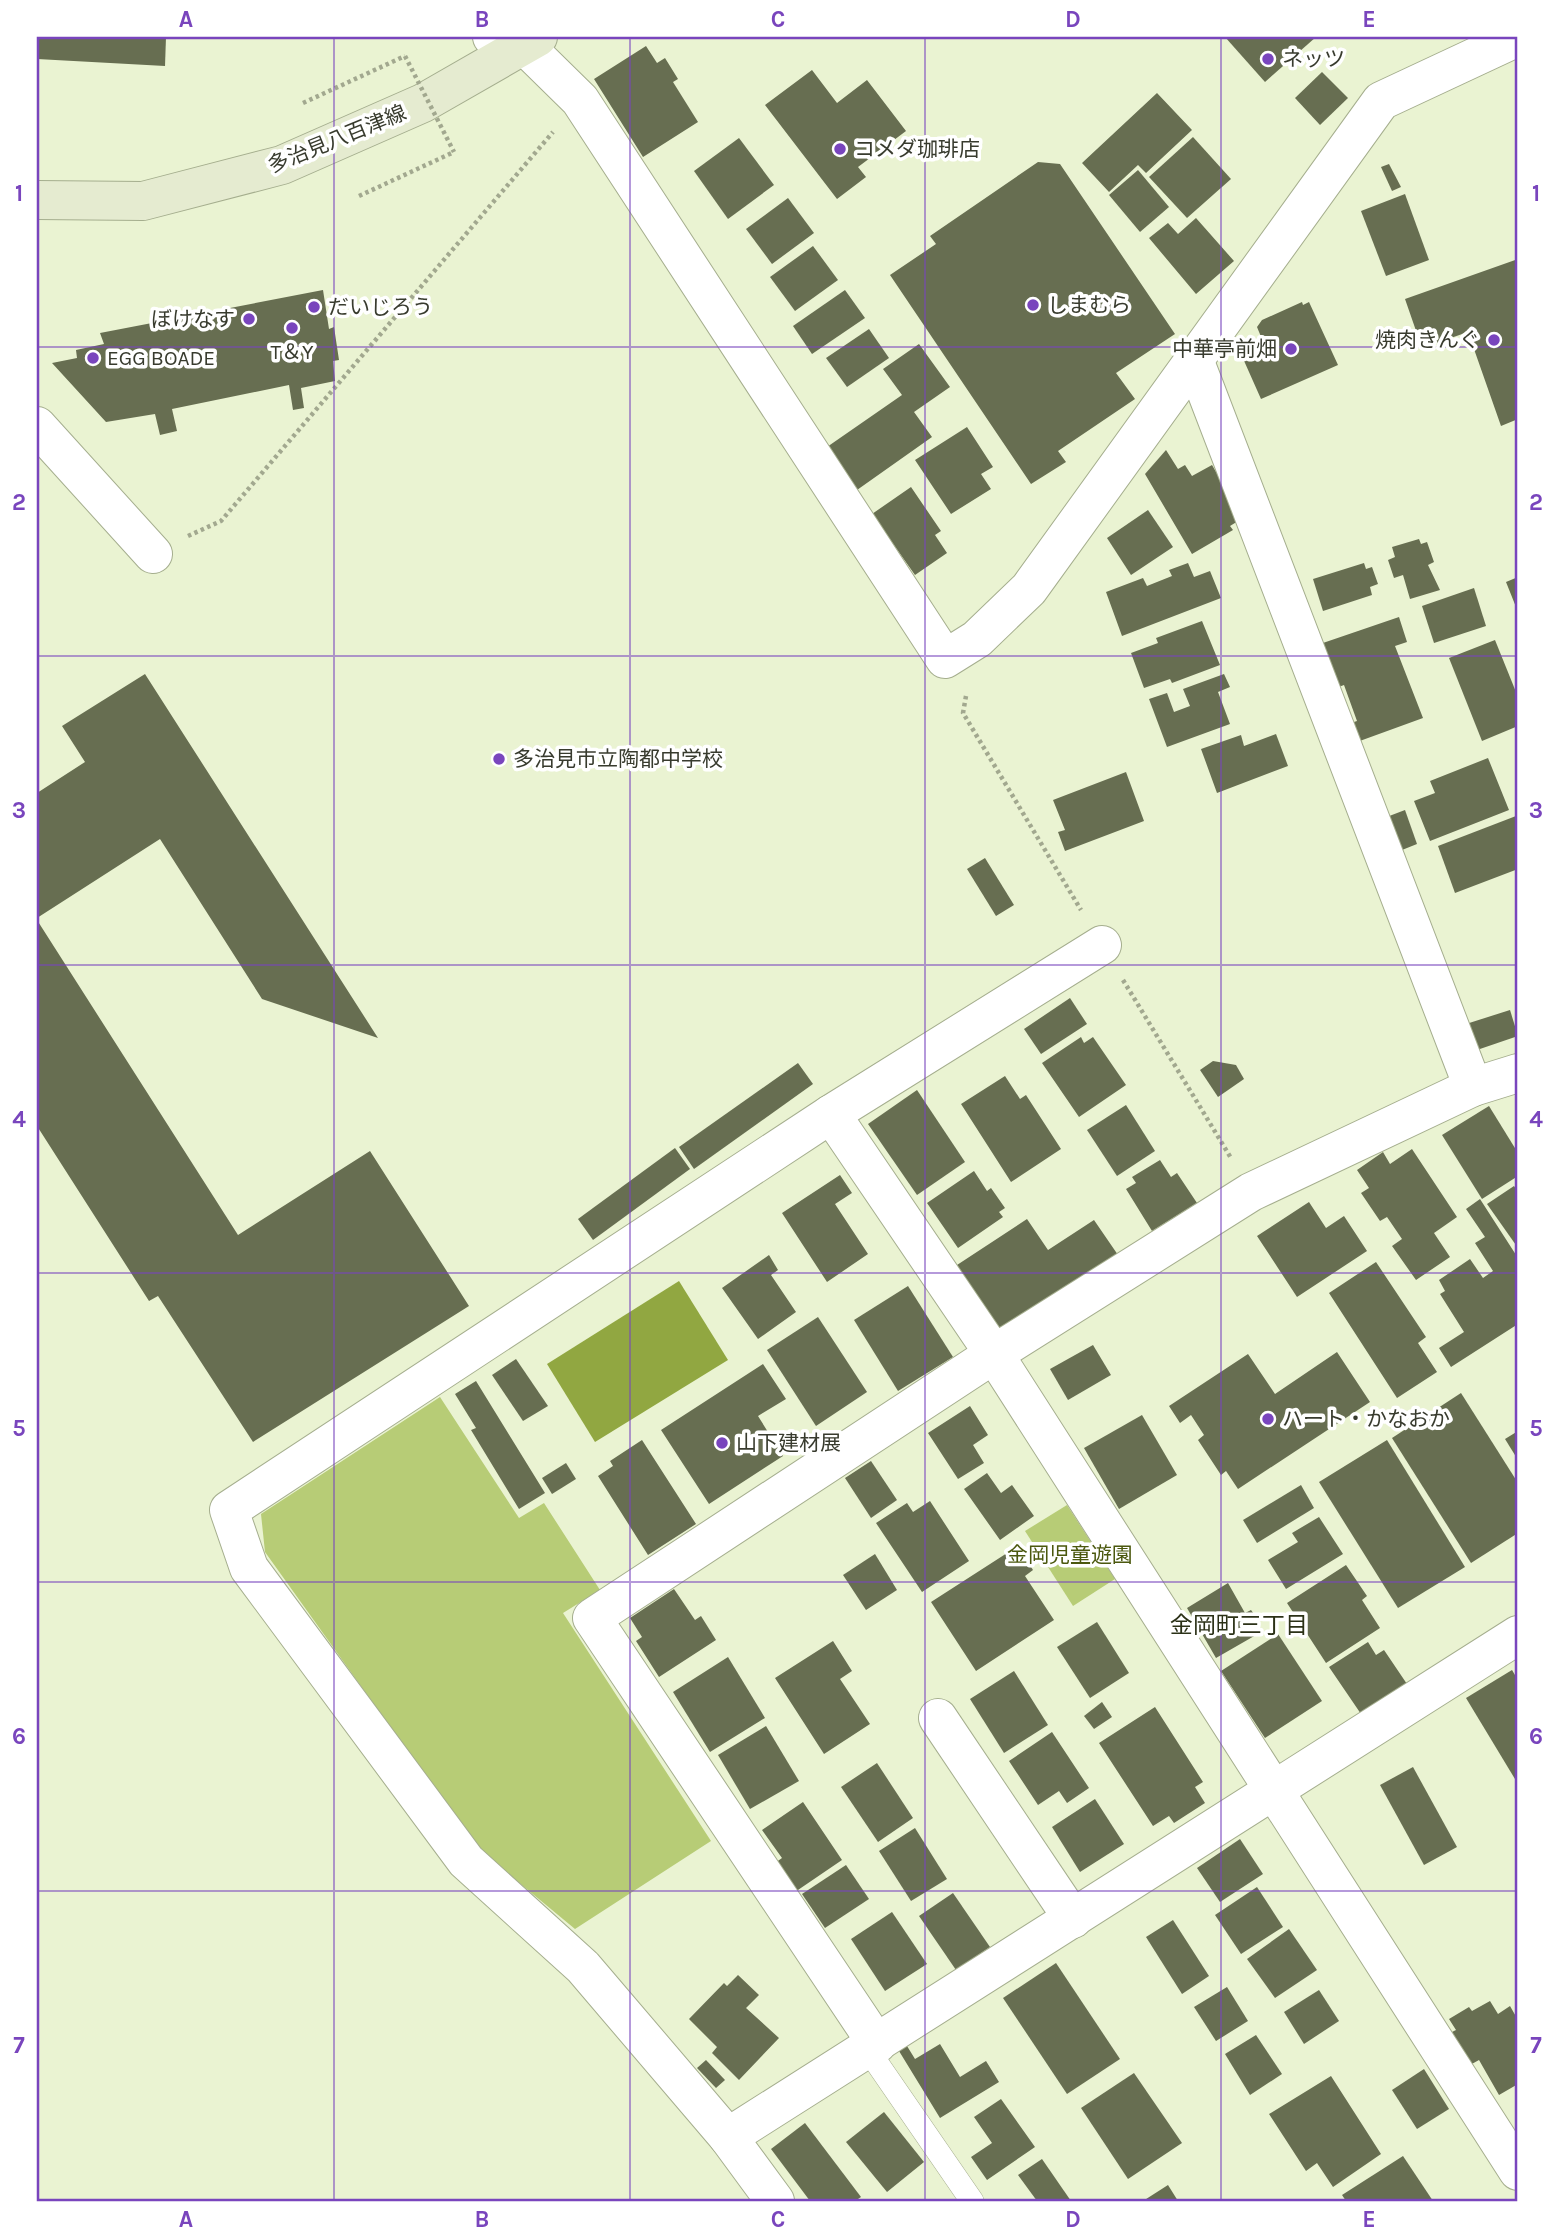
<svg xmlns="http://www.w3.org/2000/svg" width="1555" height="2238" font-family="Karla,'Noto Sans JP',sans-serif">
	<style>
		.green { fill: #b7cc76 }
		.water { fill: #91a741 }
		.building { fill: #676e51 }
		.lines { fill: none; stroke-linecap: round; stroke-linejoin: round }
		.lane-casing { stroke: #a5ae8e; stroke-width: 24 }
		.street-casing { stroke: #a5ae8e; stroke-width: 40 }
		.secondary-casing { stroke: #a5ae8e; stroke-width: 40 }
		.path { stroke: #a2a88f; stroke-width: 4.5; stroke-dasharray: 3.5 3.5; stroke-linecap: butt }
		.lane { stroke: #fff; stroke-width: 23 }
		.street { stroke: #fff; stroke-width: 38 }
		.secondary { stroke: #e5ebd0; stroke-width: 38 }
		.path-bridge { stroke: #a2a88f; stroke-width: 4.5; stroke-dasharray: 3.5 3.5; stroke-linecap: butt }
		.grid { fill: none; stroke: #7945bd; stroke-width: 2; stroke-opacity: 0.55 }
		.poi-dot { fill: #7945bd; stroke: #fff; stroke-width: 2.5 }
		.labels { text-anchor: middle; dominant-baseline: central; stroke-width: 7; stroke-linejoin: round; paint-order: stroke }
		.poi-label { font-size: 21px; fill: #383b2e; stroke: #fff; text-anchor: start }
		.street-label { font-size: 21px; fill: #383b2e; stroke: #fff }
		.park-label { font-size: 21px; fill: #4b580e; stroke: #fff }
		.neighbourhood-label { font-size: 23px; fill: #2b3117; stroke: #fff }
		.neatline { fill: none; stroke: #7945bd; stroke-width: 2.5 }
		.grid-label { font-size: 23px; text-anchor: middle; font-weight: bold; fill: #7945bd }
	</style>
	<rect width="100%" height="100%" fill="#eaf3d2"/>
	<!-- green -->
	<g class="green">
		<polygon points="440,1397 519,1518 544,1503 600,1590 563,1613 711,1841 575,1929 476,1847 265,1552 261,1514"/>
		<polygon points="1067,1505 1115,1579 1073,1606 1025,1531"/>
	</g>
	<!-- water -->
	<polygon class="water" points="679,1281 728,1360 595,1442 547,1364"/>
	<!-- building -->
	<g class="building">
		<polygon points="37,37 166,37 165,66 37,59"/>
		<polygon points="1225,37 1316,37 1265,82"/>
		<polygon points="646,46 657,63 665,58 678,79 673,82 698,122 643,157 594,79"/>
		<polygon points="812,70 837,103 867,80 906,131 858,167 866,177 837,199 765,105"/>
		<polygon points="1322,72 1348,98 1320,125 1295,98"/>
		<polygon points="1157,93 1192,130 1146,173 1138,165 1109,192 1082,163"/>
		<polygon points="1193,137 1231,179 1187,218 1149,177"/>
		<polygon points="739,138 774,185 728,219 694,171"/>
		<polygon points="1038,162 1060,164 1175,334 1116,373 1135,399 1058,451 1066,462 1031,484 890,275 936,244 930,236"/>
		<polygon points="1389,164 1401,187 1392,191 1381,167"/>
		<polygon points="1138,170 1169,207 1140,232 1109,195"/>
		<polygon points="1405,194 1429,260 1386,276 1361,211"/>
		<polygon points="788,198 814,233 772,264 746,229"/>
		<polygon points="1196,218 1234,261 1196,294 1149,238 1168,223 1178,234"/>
		<polygon points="813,246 838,280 795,311 770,277"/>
		<polygon points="1518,259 1518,419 1501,426 1468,332 1422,348 1405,299"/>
		<polygon points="323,290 329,329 334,327 339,360 333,361 335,381 301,388 304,408 293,410 289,385 172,409 177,431 160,435 155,414 106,422 52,363 77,358 76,350 104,344 100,333"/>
		<polygon points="845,290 865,318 812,354 793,326"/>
		<polygon points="1302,302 1303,305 1309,302 1338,365 1261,399 1241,354 1264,344 1257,327 1262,320"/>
		<polygon points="869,329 889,358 847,387 826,358"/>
		<polygon points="919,344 950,387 914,412 932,437 857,490 827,447 902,395 883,369"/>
		<polygon points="967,427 993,467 981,474 991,489 951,514 915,460"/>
		<polygon points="1166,450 1178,469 1185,465 1192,476 1212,465 1243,518 1230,526 1233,530 1192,554 1145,474"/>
		<polygon points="911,487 941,531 935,535 947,553 915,575 872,514"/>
		<polygon points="1148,510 1173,547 1131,575 1107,538"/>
		<polygon points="1419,539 1421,544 1427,542 1434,562 1428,565 1440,590 1410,599 1403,575 1394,578 1388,560 1395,557 1392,547"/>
		<polygon points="1188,563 1194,577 1210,571 1221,598 1122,636 1106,592 1143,578 1147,586 1172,576 1169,570"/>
		<polygon points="1364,563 1366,569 1372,567 1378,584 1370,587 1372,595 1323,611 1313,579"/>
		<polygon points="1518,577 1518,612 1506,582"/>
		<polygon points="1474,588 1486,626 1434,643 1422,606"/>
		<polygon points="1399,617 1407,642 1395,646 1423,718 1357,742 1351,723 1357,721 1344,685 1336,688 1320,644"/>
		<polygon points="1202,621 1220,665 1172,683 1170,679 1144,688 1131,653 1158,643 1156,638"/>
		<polygon points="1495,640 1518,697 1518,726 1482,741 1449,658"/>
		<polygon points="145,674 378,1038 262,999 160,839 37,918 37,793 85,762 62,726"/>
		<polygon points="1224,674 1230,687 1218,692 1230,724 1167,747 1149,699 1167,693 1174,712 1190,706 1183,689"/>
		<polygon points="1276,734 1288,766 1217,793 1201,749 1241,735 1244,746"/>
		<polygon points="1488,758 1509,810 1430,841 1414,801 1435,793 1430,781"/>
		<polygon points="1126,772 1144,821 1065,851 1058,832 1065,830 1053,800"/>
		<polygon points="1405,810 1417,844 1397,852 1384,818"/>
		<polygon points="1516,816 1518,869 1455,893 1438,846"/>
		<polygon points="985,858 1014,905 996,916 967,869"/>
		<polygon points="37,920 238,1235 370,1151 469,1306 253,1442 158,1296 149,1301 37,1126"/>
		<polygon points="1070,998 1087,1024 1041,1054 1024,1029"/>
		<polygon points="1510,1010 1518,1036 1474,1051 1466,1024"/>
		<polygon points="1081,1037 1084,1043 1093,1037 1126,1085 1079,1117 1042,1063"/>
		<polygon points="1213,1061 1236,1065 1244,1079 1218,1097 1200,1070"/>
		<polygon points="798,1063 813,1084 694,1169 679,1147"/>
		<polygon points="1005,1076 1020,1099 1026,1095 1061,1149 1011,1182 961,1104"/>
		<polygon points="917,1090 965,1162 917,1195 868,1124"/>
		<polygon points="1126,1105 1155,1151 1117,1176 1087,1130"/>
		<polygon points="1489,1106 1518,1153 1518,1176 1482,1199 1442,1135"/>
		<polygon points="675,1148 690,1169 593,1240 578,1219"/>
		<polygon points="1412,1149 1457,1217 1434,1233 1450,1257 1416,1280 1392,1246 1402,1239 1387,1217 1380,1221 1361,1193 1369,1188 1357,1170 1383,1152 1390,1164"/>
		<polygon points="1160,1160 1171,1177 1177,1173 1197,1203 1152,1231 1126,1189 1136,1183 1132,1177"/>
		<polygon points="974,1171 987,1191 991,1188 1005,1208 999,1212 1003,1217 958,1248 927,1203"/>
		<polygon points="840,1175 852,1193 835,1204 868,1254 827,1282 782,1213"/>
		<polygon points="1514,1186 1518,1192 1518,1248 1487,1204"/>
		<polygon points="1480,1199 1518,1258 1518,1324 1451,1367 1439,1348 1464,1332 1440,1294 1445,1291 1439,1280 1470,1259 1483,1278 1493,1271 1475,1243 1485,1237 1466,1209"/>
		<polygon points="1309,1202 1326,1228 1344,1216 1367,1251 1297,1297 1257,1236"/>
		<polygon points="1027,1219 1048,1250 1094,1220 1118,1255 1001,1332 957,1265"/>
		<polygon points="769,1255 778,1270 771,1275 796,1312 758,1339 722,1288"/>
		<polygon points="1376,1262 1426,1337 1418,1343 1437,1372 1397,1398 1329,1293"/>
		<polygon points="908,1286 953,1357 898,1391 854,1320"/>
		<polygon points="818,1317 867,1392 816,1426 767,1350"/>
		<polygon points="1093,1345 1111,1375 1068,1400 1050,1369"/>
		<polygon points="1337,1352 1370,1402 1238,1489 1226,1471 1221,1475 1198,1440 1204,1435 1191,1415 1180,1423 1169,1406 1248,1354 1275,1394"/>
		<polygon points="516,1359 548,1406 523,1421 492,1375"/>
		<polygon points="763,1364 786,1399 758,1416 783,1456 709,1504 661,1430"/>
		<polygon points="476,1381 545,1493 519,1509 471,1430 476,1428 455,1394"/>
		<polygon points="1461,1393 1518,1483 1518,1533 1471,1563 1392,1438"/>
		<polygon points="970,1406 988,1435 973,1445 984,1463 958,1479 928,1433"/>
		<polygon points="1142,1415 1177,1475 1119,1509 1084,1448"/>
		<polygon points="1518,1431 1518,1460 1505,1439"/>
		<polygon points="642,1440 696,1524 648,1555 598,1476 613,1466 610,1461"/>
		<polygon points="1387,1440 1465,1567 1398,1608 1319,1482"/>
		<polygon points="871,1461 897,1500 871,1518 845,1478"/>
		<polygon points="566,1463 576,1479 552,1494 542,1478"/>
		<polygon points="987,1473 1001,1493 1012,1485 1034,1516 1000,1540 964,1489"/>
		<polygon points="1301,1485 1314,1508 1257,1543 1243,1520"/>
		<polygon points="930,1501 969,1561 922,1592 876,1523 907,1503 913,1512"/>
		<polygon points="1319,1517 1343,1554 1286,1589 1268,1560 1298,1542 1292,1533"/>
		<polygon points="1018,1546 1033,1570 1025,1576 1054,1620 976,1671 931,1602"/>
		<polygon points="875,1554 897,1590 866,1610 843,1575"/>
		<polygon points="1346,1565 1367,1596 1362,1600 1380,1628 1326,1663 1287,1603"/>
		<polygon points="1228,1583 1245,1613 1251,1610 1259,1621 1251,1626 1256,1635 1216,1658 1187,1608"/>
		<polygon points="674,1589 695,1620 701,1616 716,1640 659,1677 636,1641 642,1637 630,1618"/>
		<polygon points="1097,1622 1129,1673 1090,1698 1057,1647"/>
		<polygon points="1278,1634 1322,1701 1265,1738 1221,1671"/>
		<polygon points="833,1641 852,1671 840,1679 870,1724 824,1754 775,1678"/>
		<polygon points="1368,1642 1376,1655 1384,1650 1407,1684 1361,1714 1329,1667"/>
		<polygon points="728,1657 765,1718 710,1752 673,1692"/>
		<polygon points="1512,1670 1518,1680 1518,1784 1466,1698"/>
		<polygon points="1014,1671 1048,1725 1004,1753 970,1699"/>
		<polygon points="1102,1702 1112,1717 1094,1729 1084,1716"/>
		<polygon points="1155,1707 1203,1782 1195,1787 1205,1803 1174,1823 1169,1816 1153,1826 1099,1743"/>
		<polygon points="766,1726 799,1781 750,1809 718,1755"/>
		<polygon points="1052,1732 1089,1788 1067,1803 1059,1791 1038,1805 1009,1761"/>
		<polygon points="877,1763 913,1818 878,1842 841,1787"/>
		<polygon points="1413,1767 1457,1847 1424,1865 1380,1785"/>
		<polygon points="1095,1799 1124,1844 1080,1872 1052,1827"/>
		<polygon points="803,1802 842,1860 795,1892 775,1863 782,1858 762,1830"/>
		<polygon points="915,1828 947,1879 911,1901 879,1851"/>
		<polygon points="1240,1839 1263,1874 1220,1902 1197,1868"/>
		<polygon points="846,1865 869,1899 825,1928 802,1894"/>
		<polygon points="1257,1887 1283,1927 1241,1954 1215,1915"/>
		<polygon points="953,1893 990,1947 956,1970 919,1916"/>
		<polygon points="892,1912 927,1964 885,1991 851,1939"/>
		<polygon points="1173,1920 1209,1976 1182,1994 1146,1937"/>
		<polygon points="1289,1929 1317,1970 1275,1998 1247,1959"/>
		<polygon points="1056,1963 1120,2059 1067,2094 1003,1998"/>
		<polygon points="738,1975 759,1995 746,2008 779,2038 739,2080 712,2053 717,2047 689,2019 724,1983 727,1986"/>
		<polygon points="1227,1987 1248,2021 1216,2041 1194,2007"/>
		<polygon points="1319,1990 1339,2021 1304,2044 1284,2012"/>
		<polygon points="1490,2001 1498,2014 1510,2006 1518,2020 1518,2084 1499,2095 1479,2060 1470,2065 1452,2032 1456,2030 1449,2019 1469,2007 1472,2011"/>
		<polygon points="1256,2035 1282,2074 1250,2095 1225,2054"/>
		<polygon points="940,2044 960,2077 986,2061 999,2082 940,2118 899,2051 907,2046 915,2059"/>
		<polygon points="706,2060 725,2080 716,2088 697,2068"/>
		<polygon points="1424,2069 1449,2109 1417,2129 1392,2090"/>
		<polygon points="1134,2073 1182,2143 1128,2179 1081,2108"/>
		<polygon points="1331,2076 1381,2154 1333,2187 1317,2163 1306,2171 1269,2114"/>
		<polygon points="1001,2099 1035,2147 987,2180 971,2157 992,2143 974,2117"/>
		<polygon points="884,2112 924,2162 887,2192 846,2142"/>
		<polygon points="805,2123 861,2197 855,2201 810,2201 771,2149"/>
		<polygon points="1403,2156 1433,2201 1346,2201 1342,2195"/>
		<polygon points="1042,2159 1071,2201 1037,2201 1018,2175"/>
		<polygon points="1168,2185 1178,2201 1143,2201"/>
	</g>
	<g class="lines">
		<!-- lane casing -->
		<g class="lane-casing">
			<polyline id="lane" points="868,2050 972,2201"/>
		</g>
		<!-- street casing -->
		<g class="street-casing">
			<g id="street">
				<polyline points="492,37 524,45 580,100 945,659 977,639 1029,589 1381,101 1518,37"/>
				<polyline points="1195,362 1473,1087"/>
				<polyline points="37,426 153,554"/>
				<polyline points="831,1114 994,1354 1518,2171"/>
				<polyline points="938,1718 1073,1919"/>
				<polyline points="877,2044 592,1618 994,1354 1251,1192 1473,1087 1518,1073"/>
				<polyline points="728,2137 1518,1635"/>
				<polyline points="775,2201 728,2137 583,1967 466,1861 249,1568 229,1510 831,1114 1102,945"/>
			</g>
		</g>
		<!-- secondary casing -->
		<g class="secondary-casing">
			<polyline id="secondary" points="37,200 143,201 282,165 423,103 538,37"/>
		</g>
		<!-- path -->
		<g class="path">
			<polyline points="303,103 405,56"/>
			<polyline points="359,196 454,152"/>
			<polyline points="188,536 221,521 553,132"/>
			<polyline points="966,696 963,713 1081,910"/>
			<polyline points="1123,980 1231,1158"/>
		</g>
		<!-- lane -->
		<use href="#lane" class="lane"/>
		<!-- street -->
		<use href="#street" class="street"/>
		<!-- secondary -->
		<use href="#secondary" class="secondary"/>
		<!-- path-bridge -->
		<polyline class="path-bridge" points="405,56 454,152"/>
	</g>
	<!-- grid -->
	<path class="grid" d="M334,37V2201M630,37V2201M925,37V2201M1221,37V2201M37,347H1518M37,656H1518M37,965H1518M37,1273H1518M37,1582H1518M37,1891H1518"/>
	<!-- markers -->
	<g class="poi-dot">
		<circle cx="1268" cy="59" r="7"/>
		<circle cx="840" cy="149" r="7"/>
		<circle cx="1033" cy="305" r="7"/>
		<circle cx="314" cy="307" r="7"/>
		<circle cx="249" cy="319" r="7"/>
		<circle cx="292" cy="328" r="7"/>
		<circle cx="1494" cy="340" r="7"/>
		<circle cx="1291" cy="349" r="7"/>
		<circle cx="93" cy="358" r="7"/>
		<circle cx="499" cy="759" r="7"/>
		<circle cx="1268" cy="1419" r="7"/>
		<circle cx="722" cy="1443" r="7"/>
	</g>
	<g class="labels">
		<!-- poi labels -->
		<g class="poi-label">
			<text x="1282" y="59">ネッツ</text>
			<text x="854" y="149">コメダ珈琲店</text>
			<text x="1047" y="305">しまむら</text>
			<text x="328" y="307">だいじろう</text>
			<text x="235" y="319" text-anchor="end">ぼけなす</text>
			<text x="1480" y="340" text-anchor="end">焼肉きんぐ</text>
			<text x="1277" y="349" text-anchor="end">中華亭前畑</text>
			<text x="292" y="352" text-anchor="middle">T＆Y</text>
			<text x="107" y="358">EGG BOADE</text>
			<text x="513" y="759">多治見市立陶都中学校</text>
			<text x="1282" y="1419">ハート・かなおか</text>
			<text x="736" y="1443">山下建材展</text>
		</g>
		<!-- street labels -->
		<g class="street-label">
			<text transform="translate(337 139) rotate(-22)">多治見八百津線</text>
		</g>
		<!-- park labels -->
		<g class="park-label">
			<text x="1070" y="1555">金岡児童遊園</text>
		</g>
		<!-- neighbourhood labels -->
		<g class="neighbourhood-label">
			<text x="1239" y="1625">金岡町三丁目</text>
		</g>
	</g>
	<!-- border -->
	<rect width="1555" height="2238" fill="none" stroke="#ffffff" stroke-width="77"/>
	<rect x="38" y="38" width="1478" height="2162" class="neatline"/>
	<g class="grid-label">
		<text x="186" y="27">A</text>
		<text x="482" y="27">B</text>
		<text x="778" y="27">C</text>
		<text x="1073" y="27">D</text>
		<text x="1369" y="27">E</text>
		<text x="19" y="201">1</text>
		<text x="1536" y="201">1</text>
		<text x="19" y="510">2</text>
		<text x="1536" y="510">2</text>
		<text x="19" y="818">3</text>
		<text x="1536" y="818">3</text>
		<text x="19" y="1127">4</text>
		<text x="1536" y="1127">4</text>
		<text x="19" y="1436">5</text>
		<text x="1536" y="1436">5</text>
		<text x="19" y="1744">6</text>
		<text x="1536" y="1744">6</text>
		<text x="19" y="2053">7</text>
		<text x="1536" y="2053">7</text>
		<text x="186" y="2227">A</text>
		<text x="482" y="2227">B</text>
		<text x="778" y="2227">C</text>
		<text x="1073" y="2227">D</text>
		<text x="1369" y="2227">E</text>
	</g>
</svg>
